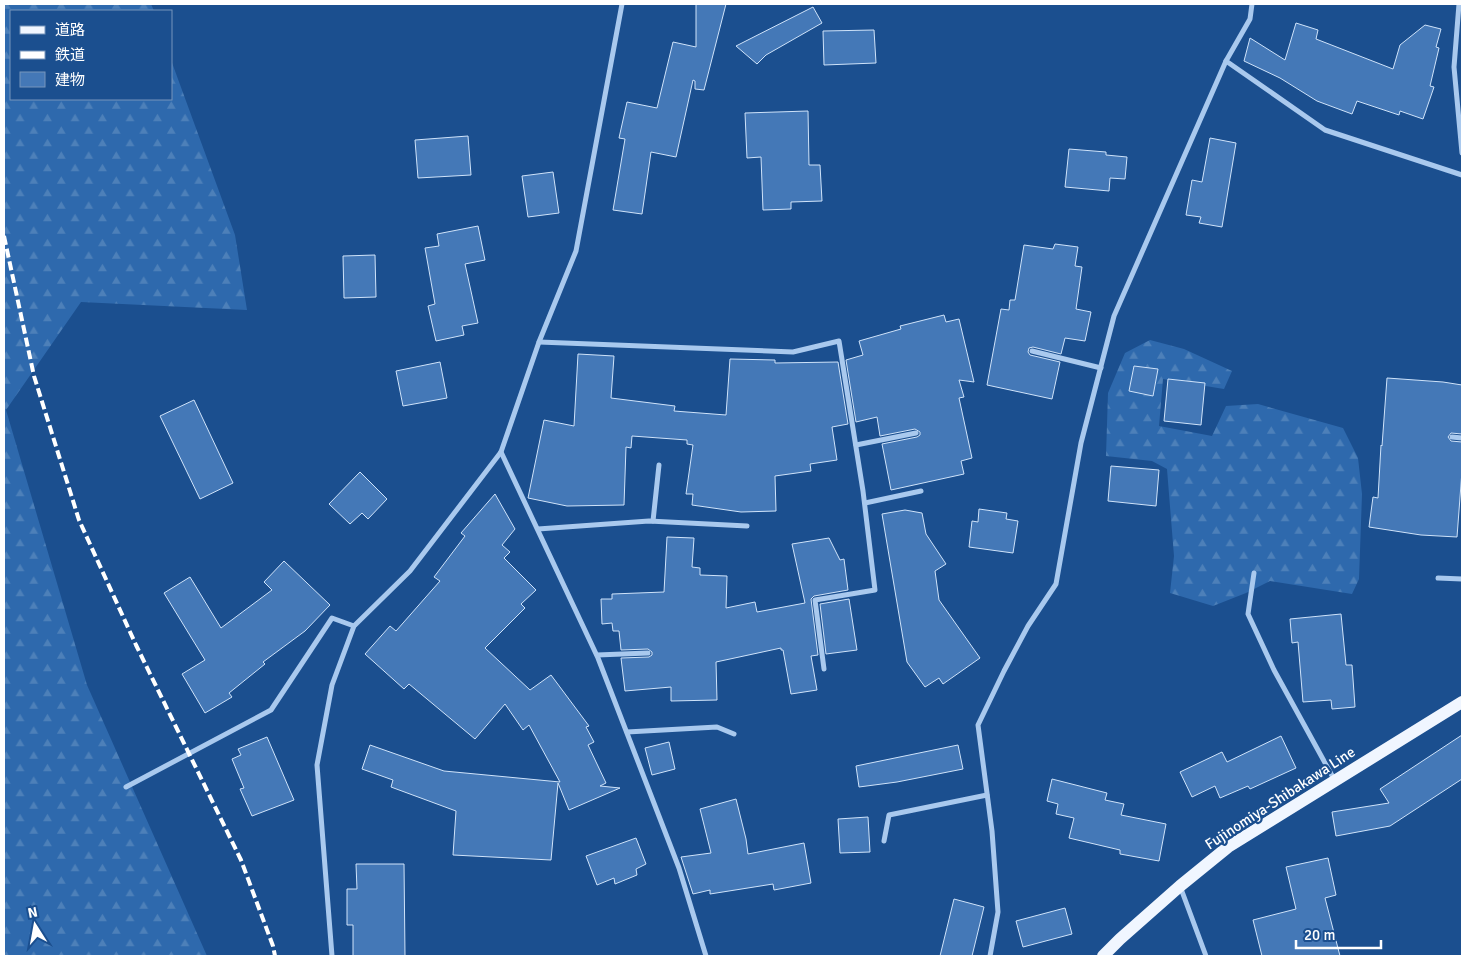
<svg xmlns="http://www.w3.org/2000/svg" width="1466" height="960" font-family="Signika,'Noto Sans JP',sans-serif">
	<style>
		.forest { fill: url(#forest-firs) }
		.building { fill: #4478b7; stroke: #cfe3fa }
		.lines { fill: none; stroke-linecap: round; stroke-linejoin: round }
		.minor { stroke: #a9c9ee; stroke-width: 5 }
		.primary { stroke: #f0f6ff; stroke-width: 12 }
		.rail { stroke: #fff; stroke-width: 4; stroke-dasharray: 9 4; stroke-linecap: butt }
		.labels { text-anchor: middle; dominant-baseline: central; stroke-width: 4.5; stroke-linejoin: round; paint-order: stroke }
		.street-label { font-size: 15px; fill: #fff; stroke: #1b4f8f }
	</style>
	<defs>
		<pattern id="forest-firs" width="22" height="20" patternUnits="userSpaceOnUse" patternTransform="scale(1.25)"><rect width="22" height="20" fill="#2e69ad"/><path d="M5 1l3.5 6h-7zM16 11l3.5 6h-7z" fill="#4d80b9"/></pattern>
	</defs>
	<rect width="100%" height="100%" fill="#1b4f8f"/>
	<!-- forest -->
	<g class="forest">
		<polygon points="4,4 151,4 154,11 11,11 11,99 171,99 171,60 235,235 247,310 81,302 6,410 87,685 207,956 4,956"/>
		<polygon points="1150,340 1184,349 1232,371 1224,389 1163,379 1159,426 1212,436 1226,406 1258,404 1343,428 1358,458 1362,494 1359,579 1352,594 1270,581 1246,593 1213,606 1170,593 1174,556 1167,469 1152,461 1106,456 1108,393 1125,353"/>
	</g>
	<!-- building -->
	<g class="building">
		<polygon points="696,4 726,4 704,90 695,89 695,81 693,80 676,157 651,152 642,214 613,210 625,139 619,138 627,102 657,108 673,42 696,47"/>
		<polygon points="813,7 822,23 766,55 757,64 736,46"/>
		<polygon points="1296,23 1318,30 1316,39 1393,69 1400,45 1425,25 1441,29 1436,47 1439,48 1430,86 1434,87 1423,119 1400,111 1399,115 1357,101 1352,114 1317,101 1280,78 1244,61 1250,38 1285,60"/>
		<polygon points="874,30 876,63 824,65 823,31"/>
		<polygon points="808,111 809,165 820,165 822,201 791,202 791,209 763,210 761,157 747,158 745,113"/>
		<polygon points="468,136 471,175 418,178 415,140"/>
		<polygon points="1210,138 1236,143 1222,227 1199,223 1201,217 1186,215 1192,180 1202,182"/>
		<polygon points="1069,149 1106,152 1106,155 1127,157 1125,179 1110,178 1109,191 1065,187"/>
		<polygon points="553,172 559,213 528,217 522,176"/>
		<polygon points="478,226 485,260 465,264 478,323 462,326 464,335 436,341 428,306 435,304 425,248 439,246 437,234"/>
		<polygon points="1055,244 1078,247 1075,266 1082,267 1076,309 1091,312 1085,341 1065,338 1061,354 1033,347 1029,348 1028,352 1030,355 1060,362 1052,399 987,385 1001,309 1009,310 1010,300 1015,300 1024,245 1053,249"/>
		<polygon points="375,255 376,297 344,298 343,256"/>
		<polygon points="944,315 946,322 959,319 974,382 959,380 964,397 959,398 972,458 961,461 964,474 891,490 882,444 917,437 920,435 920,432 915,429 880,436 877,417 856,422 846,360 863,355 859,341 901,329 900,326"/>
		<polygon points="578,354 614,356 611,398 675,406 674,411 726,415 730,359 775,360 775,363 838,362 848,424 832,427 837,460 810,464 811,471 775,476 776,511 741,512 692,505 693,494 686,494 693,445 687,444 687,440 632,436 631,448 626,447 624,505 567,506 528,498 544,420 574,426"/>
		<polygon points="440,362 447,398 403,406 396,371"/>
		<polygon points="1134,366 1158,369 1153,396 1129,391"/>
		<polygon points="1387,378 1443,382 1462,385 1462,434 1451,433 1448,437 1451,441 1462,442 1462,471 1457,537 1421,535 1369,527 1373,497 1378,498 1381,445 1382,446"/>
		<polygon points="1168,379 1205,383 1201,425 1164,421"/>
		<polygon points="194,400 233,483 200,499 160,416"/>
		<polygon points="1111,466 1159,470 1156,506 1108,501"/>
		<polygon points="360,472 387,499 368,519 362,513 350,524 329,504"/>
		<polygon points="495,494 515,529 502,545 510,552 504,558 536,590 521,604 525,608 485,648 530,690 551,675 589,726 586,727 594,742 588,745 606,783 600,786 620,788 569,810 558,783 551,860 453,855 456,811 391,787 393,780 362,769 370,745 444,771 560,782 529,725 523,730 505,704 475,739 409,684 404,689 365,654 390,626 396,631 440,581 434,577 465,536 461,533"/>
		<polygon points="979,509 1007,513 1006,519 1018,521 1013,553 969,547 972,521 978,522"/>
		<polygon points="905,510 922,513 926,534 946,564 935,571 939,600 980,658 943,684 939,678 925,687 907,662 882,514"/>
		<polygon points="667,537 694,538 692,567 700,568 700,575 727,576 726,608 755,602 757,612 805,603 792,544 829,538 840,560 844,559 848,590 814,596 811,599 818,655 811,656 817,690 791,694 783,650 781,650 781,648 716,662 717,700 671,701 671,687 625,691 621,658 649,657 652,655 652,652 648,649 621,650 619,631 613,631 612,623 602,624 601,599 612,599 612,594 664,592"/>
		<polygon points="284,561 330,605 305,631 263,662 265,664 229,693 232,697 205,713 182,674 205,660 164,593 190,577 221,628 272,590 264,582"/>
		<polygon points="849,599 857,650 826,654 820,604"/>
		<polygon points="1341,614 1346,665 1352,665 1355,707 1332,709 1331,700 1303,702 1298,642 1292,643 1290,619"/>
		<polygon points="1462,735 1462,779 1390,826 1336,836 1332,812 1389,803 1380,789"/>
		<polygon points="1281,736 1296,768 1250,789 1248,786 1220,798 1215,786 1192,797 1180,772 1222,752 1227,762"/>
		<polygon points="267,737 294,800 252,816 240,789 244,788 232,759 241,755 238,749"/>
		<polygon points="669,742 675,769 652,775 645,748"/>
		<polygon points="958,745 963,769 897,782 859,787 856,766"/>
		<polygon points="1052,779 1107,793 1105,800 1124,804 1121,815 1166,824 1159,861 1120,854 1120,850 1069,838 1074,818 1056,814 1058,804 1047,801"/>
		<polygon points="736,799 746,839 748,854 804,843 811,883 774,890 773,884 710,894 710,890 693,894 681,857 711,853 700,809"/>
		<polygon points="868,817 870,852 840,853 838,819"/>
		<polygon points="636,838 646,864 636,869 637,875 615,884 614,878 597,885 586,856"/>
		<polygon points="1328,858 1336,895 1325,898 1340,956 1262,956 1253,920 1296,909 1286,867"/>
		<polygon points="356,864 404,864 405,956 353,956 353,925 347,925 347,889 357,889"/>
		<polygon points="954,899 984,907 972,956 940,956"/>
		<polygon points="1065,908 1072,934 1023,947 1016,921"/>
	</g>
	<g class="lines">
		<!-- minor -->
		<g class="minor">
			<polyline points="1459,4 1454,67 1462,153"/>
			<polyline points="1226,61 1325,130 1462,175"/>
			<polyline points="539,342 793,352 839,341 863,491 875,590 815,600 824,669"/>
			<polyline points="1032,351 1101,368"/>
			<polyline points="1452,437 1462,438"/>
			<polyline points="856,445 916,433"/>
			<polyline points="501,452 598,658 679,868 706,956"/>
			<polyline points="865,503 921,491"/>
			<polyline points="653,521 659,465"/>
			<polyline points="538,529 649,521 747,526"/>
			<polyline points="1254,573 1248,614 1274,670 1335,781"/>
			<polyline points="1438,578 1462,579"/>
			<polyline points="597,655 648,653"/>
			<polyline points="627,732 717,727 734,734"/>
			<polyline points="126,787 271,710 332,618 354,626"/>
			<polyline points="884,841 889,815 987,795"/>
			<polyline points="1180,886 1206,956"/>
			<polyline points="332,956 317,765 332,685 354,626 410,571 501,452 539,342 576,251 622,4"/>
			<polyline points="990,956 998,912 992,831 978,725 1004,671 1028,626 1056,584 1081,443 1114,316 1226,61 1250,19 1252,4"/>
		</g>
		<!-- primary -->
		<polyline class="primary" points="1103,956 1120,939 1180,886 1228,847 1462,702"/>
		<!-- rail -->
		<polyline class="rail" points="4,236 34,376 79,520 136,645 241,860 273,946 275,956"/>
	</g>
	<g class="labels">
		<!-- street labels -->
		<g class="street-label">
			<text transform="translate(1280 798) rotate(-33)">Fujinomiya-Shibakawa Line</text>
		</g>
	</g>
	<!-- border -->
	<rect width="1466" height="960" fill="none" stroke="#ffffff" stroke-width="10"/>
	<!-- legend -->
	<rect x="10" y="10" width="162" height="90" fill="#1b4f8f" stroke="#7695bc"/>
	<rect x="20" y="26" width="25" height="8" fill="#f0f6ff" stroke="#7695bc"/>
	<text x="55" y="35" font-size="15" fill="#ffffff">道路</text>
	<rect x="20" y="51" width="25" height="8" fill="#ffffff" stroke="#7695bc"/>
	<text x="55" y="60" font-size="15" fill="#ffffff">鉄道</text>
	<rect x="20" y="72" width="25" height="15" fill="#4478b7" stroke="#7695bc"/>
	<text x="55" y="85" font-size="15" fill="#ffffff">建物</text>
	<!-- north arrow -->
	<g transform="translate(35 925) rotate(349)" stroke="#1b4f8f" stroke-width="4" paint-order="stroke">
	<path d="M0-4L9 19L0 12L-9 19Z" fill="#ffffff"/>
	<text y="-8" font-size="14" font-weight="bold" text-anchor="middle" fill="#ffffff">N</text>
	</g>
	<!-- scale -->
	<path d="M1296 940v8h85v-8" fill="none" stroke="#ffffff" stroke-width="2.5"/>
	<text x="1304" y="940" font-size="15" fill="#ffffff" stroke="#1b4f8f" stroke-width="4" paint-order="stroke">20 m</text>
</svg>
